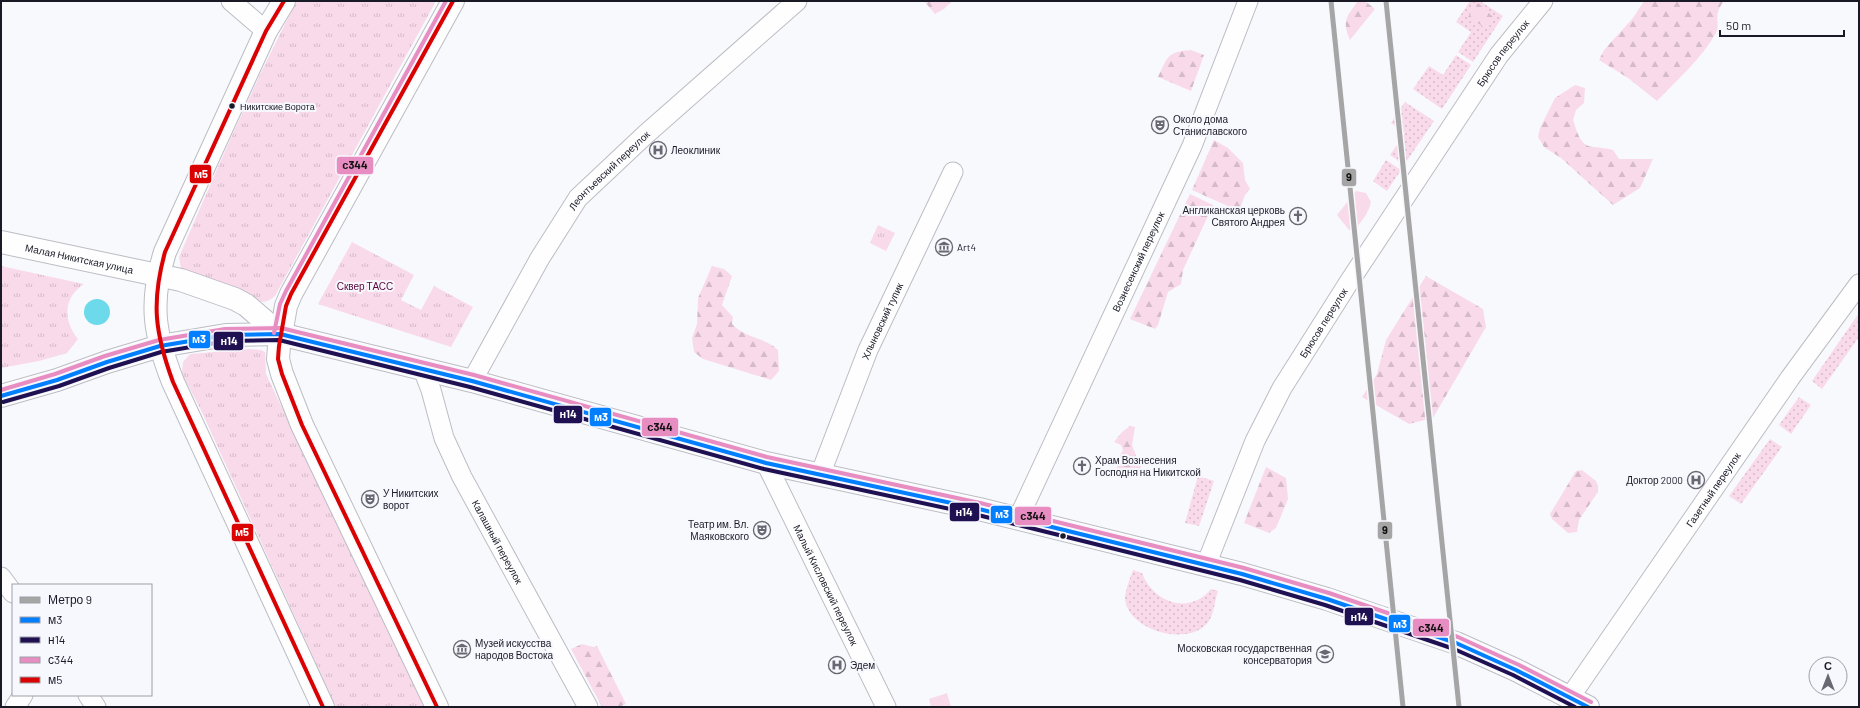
<svg xmlns="http://www.w3.org/2000/svg" width="1860" height="708" font-family="Barlow,sans-serif">
	<style>
		.grass { fill: url(#grass-dots) }
		.forest { fill: url(#forest-firs) }
		.park { fill: url(#park-tufts) }
		.garden { fill: #f9daea }
		.water { fill: #6ddaec }
		.lines { fill: none; stroke-linecap: round; stroke-linejoin: round }
		.minor-casing { stroke: #bcbdc4; stroke-width: 21 }
		.tertiary-casing { stroke: #bcbdc4; stroke-width: 24 }
		.secondary-casing { stroke: #bcbdc4; stroke-width: 24 }
		.minor { stroke: #fefeff; stroke-width: 19 }
		.tertiary { stroke: #fefeff; stroke-width: 22 }
		.secondary { stroke: #fefeff; stroke-width: 22 }
		.bus-1-casing { stroke: #f7f8fe; stroke-width: 7 }
		.bus-2-casing { stroke: #f7f8fe; stroke-width: 7 }
		.bus-3-casing { stroke: #f7f8fe; stroke-width: 7 }
		.bus-4-casing { stroke: #f7f8fe; stroke-width: 7 }
		.bus-1 { stroke: #027fff; stroke-width: 4 }
		.bus-2 { stroke: #1f1051; stroke-width: 4 }
		.bus-3 { stroke: #e88dc1; stroke-width: 4 }
		.bus-4 { stroke: #d90200; stroke-width: 4 }
		.metro-1-casing { stroke: #f7f8fe; stroke-width: 8 }
		.metro-1 { stroke: #a6a5a5; stroke-width: 5 }
		.bus-dot { fill: #191a25; stroke: #f7f8fe; stroke-width: 1.5 }
		.labels { text-anchor: middle; dominant-baseline: central; stroke-width: 4; stroke-linejoin: round; paint-order: stroke }
		.bus-label { font-size: 9px; fill: #191a25; stroke: #f7f8fe; text-anchor: start }
		.street-label { font-size: 10px; fill: #191a25; stroke: #f7f8fe }
		.poi-label { font-size: 10px; fill: #191a25; stroke: #f7f8fe; text-anchor: start }
		.park-label { font-size: 10px; fill: #5a053a; stroke: #f7f8fe }
		.line-badge { stroke: #f7f8fe; stroke-width: 1.5 }
		.badge-label { font-size: 11px; text-anchor: middle; font-weight: bold; fill: #fff }
		.pale-badge-label { font-size: 11px; text-anchor: middle; font-weight: bold; fill: #111 }
	</style>
	<defs>
		<pattern id="grass-dots" width="8" height="8" patternUnits="userSpaceOnUse"><rect width="8" height="8" fill="#f9daea"/><path d="M2 2h.1M6 6h.1" fill="none" stroke="#d5bac9" stroke-width="1.8" stroke-linecap="round"/></pattern>
		<pattern id="forest-firs" width="22" height="20" patternUnits="userSpaceOnUse"><rect width="22" height="20" fill="#f9daea"/><path d="M5 1l3.5 6h-7zM16 11l3.5 6h-7z" fill="#d5bac9"/></pattern>
		<pattern id="park-tufts" width="24" height="20" patternUnits="userSpaceOnUse"><rect width="24" height="20" fill="#f9daea"/><path d="M3 7l-1-3M5 7V3M7 7l1-3M15 17l-1-3M17 17v-4M19 17l1-3" fill="none" stroke="#d5bac9"/></pattern>
	</defs>
	<rect width="100%" height="100%" fill="#f8f9fd"/>
	<!-- grass -->
	<g class="grass">
		<polygon points="1470,1 1480,1 1503,16 1473,62 1458,52 1471,32 1456,22"/>
		<polygon points="1456,55 1471,65 1442,109 1413,89 1429,66 1443,75"/>
		<polygon points="1405,102 1434,121 1404,165 1390,155 1405,133 1391,123"/>
		<polygon points="1386,160 1401,170 1387,191 1373,181"/>
		<polygon points="1859,313 1859,337 1822,389 1812,381"/>
		<polygon points="1799,397 1811,405 1791,434 1779,425"/>
		<polygon points="1770,439 1782,447 1741,504 1729,496"/>
		<polygon points="1198,476 1214,481 1199,526 1185,523"/>
		<path d="M1133,570L1142,573C1153,602 1189,616 1211,589L1218,591C1215,600 1214,613 1209,621C1190,649 1125,630 1125,597C1126,589 1130,578 1133,570Z"/>
	</g>
	<!-- forest -->
	<g class="forest">
		<polygon points="924,1 952,1 944,9 935,14"/>
		<path d="M1358,1H1365L1375,9L1350,40C1342,21 1346,17 1358,1Z"/>
		<path d="M1644,1H1724C1712,16 1721,22 1716,33C1702,58 1677,80 1657,101L1628,78L1599,60L1604,50L1633,18Z"/>
		<polygon points="1478,3 1494,18 1487,29 1468,17"/>
		<path d="M1191,50L1204,55L1191,91L1158,77C1168,56 1167,52 1191,50Z"/>
		<path d="M1575,85L1585,88L1584,103L1576,110L1573,120C1577,131 1580,147 1594,147C1601,148 1606,148 1613,150L1619,159H1653L1640,188L1613,205L1561,158L1544,147L1538,137L1540,128L1555,98Z"/>
		<polygon points="1214,140 1228,148 1243,163 1245,180 1250,189 1245,195 1239,211 1192,190"/>
		<polygon points="1190,194 1213,205 1183,270 1181,284 1168,292 1158,325 1155,329 1130,319"/>
		<path d="M712,266L724,269L732,276L722,305L733,317L732,324C744,338 765,337 778,350L779,371L771,380L703,359L694,352L692,338L697,324L698,298Z"/>
		<polygon points="1426,276 1483,309 1486,327 1433,418 1409,424 1362,397 1377,374 1386,340"/>
		<polygon points="1130,426 1135,427 1132,445 1141,468 1136,477 1131,477 1117,468 1118,459 1123,450 1121,445 1114,442 1122,432"/>
		<polygon points="1266,467 1286,478 1288,499 1276,528 1269,533 1244,523"/>
		<polygon points="1582,470 1596,481 1598,486 1598,492 1579,520 1577,532 1568,533 1552,519 1550,514 1576,471"/>
		<polygon points="582,644 594,647 597,646 626,704 619,707 602,707 571,649"/>
	</g>
	<!-- park -->
	<g class="park">
		<path d="M297,1H436L275,296C269,301 265,303 257,301L181,269L179,257C216,171 253,84 297,1Z"/>
		<polygon points="878,225 895,233 886,251 870,243"/>
		<polygon points="352,242 414,275 401,300 421,310 434,286 473,307 451,347 318,304"/>
		<path d="M1,266L84,284C63,298 63,320 78,339L67,353L39,361L1,368Z"/>
		<polygon points="250,349 261,350 265,352 266,374 424,707 336,707 200,408 182,374 183,362 190,354"/>
	</g>
	<!-- garden -->
	<g class="garden">
		<path d="M1356,191L1366,193L1371,202C1368,214 1362,222 1353,230H1349L1337,215Z"/>
		<polygon points="947,693 951,707 931,707 929,699"/>
	</g>
	<!-- water -->
	<circle class="water" cx="97" cy="312" r="13"/>
	<g class="lines">
		<!-- minor casing -->
		<g class="minor-casing">
			<g id="minor">
				<polyline points="231,1 266,31"/>
				<path id="s1" d="M423,369L431,390L444,438L462,477L588,707"/>
				<path id="s2" d="M472,381L540,258L578,198L645,135L797,1"/>
				<path id="s3" d="M766,463L886,707"/>
				<path id="s4" d="M820,475L868,350L953,172"/>
				<path id="s5" d="M1018,519L1192,146L1248,1"/>
				<path id="s6" d="M1206,565L1255,441L1282,388L1349,282L1499,55L1543,1"/>
				<polyline points="1,577 13,593"/>
				<polyline points="88,695 96,707"/>
				<path id="s7" d="M1570,697L1790,378L1859,284"/>
				<polyline points="15,707 23,695"/>
			</g>
		</g>
		<!-- tertiary casing -->
		<g class="tertiary-casing">
			<g id="tertiary">
				<path id="s8" d="M1,242L181,280L235,299L246,305L280,334"/>
				<polyline points="1,396 57,380 107,362 160,346 226,335 280,334 472,381 766,463 979,509 1242,574 1327,599 1456,643 1516,670 1588,707"/>
			</g>
		</g>
		<!-- secondary casing -->
		<g class="secondary-casing">
			<g id="secondary">
				<path d="M284,1L266,31L165,252C149,302 154,334 173,382L323,707"/>
				<polyline points="437,707 302,425 282,374 278,359 279,346 286,306 291,294 453,1"/>
			</g>
		</g>
		<!-- minor -->
		<use href="#minor" class="minor"/>
		<!-- tertiary -->
		<use href="#tertiary" class="tertiary"/>
		<!-- secondary -->
		<use href="#secondary" class="secondary"/>
		<!-- bus-1 casing -->
		<g class="bus-1-casing">
			<polyline id="bus-1" points="1,396 57,380 107,362 160,346 226,335 280,334 472,381 766,463 979,509 1242,574 1327,599 1456,643 1516,670 1588,707"/>
		</g>
		<!-- bus-2 casing -->
		<g class="bus-2-casing">
			<polyline id="bus-2" points="3,402 59,386 109,368 161,352 227,341 279,340 470,387 764,469 978,515 1240,580 1325,605 1454,649 1513,675 1575,707"/>
		</g>
		<!-- bus-3 casing -->
		<g class="bus-3-casing">
			<g id="bus-3">
				<polyline points="274,333 280,304 286,291 446,1"/>
				<polyline points="1,390 55,374 105,356 159,340 225,329 281,328 474,375 767,457 980,503 1244,568 1329,593 1458,637 1519,665 1591,702"/>
			</g>
		</g>
		<!-- bus-4 casing -->
		<g class="bus-4-casing">
			<g id="bus-4">
				<path d="M284,1L266,31L165,252C151,303 155,333 173,382L323,707"/>
				<polyline points="437,707 302,425 282,374 278,359 279,346 286,306 291,294 453,1"/>
			</g>
		</g>
		<!-- bus-1 -->
		<use href="#bus-1" class="bus-1"/>
		<!-- bus-2 -->
		<use href="#bus-2" class="bus-2"/>
		<!-- bus-3 -->
		<use href="#bus-3" class="bus-3"/>
		<!-- bus-4 -->
		<use href="#bus-4" class="bus-4"/>
		<!-- metro-1 casing -->
		<g class="metro-1-casing">
			<g id="metro-1">
				<polyline points="1331,1 1403,707"/>
				<polyline points="1386,1 1459,707"/>
			</g>
		</g>
		<!-- metro-1 -->
		<use href="#metro-1" class="metro-1"/>
	</g>
	<!-- icons -->
	<defs>
		<g id="theatre-ring" transform="scale(0.9)"><circle r="9.5" fill="#f7f8fe" stroke="#676871" stroke-width="1.5"/><path d="M-5-5.5Q0-4 5-5.5V0Q5 5 0 6Q-5 5-5 0ZM-3.3-2.5H-1v1.5H-3.3ZM1-2.5H3.3v1.5H1ZM-2.8 1Q0 5.5 2.8 1Z" fill="#676871"/></g>
		<g id="hospital-ring" transform="scale(0.9)"><circle r="9.5" fill="#f7f8fe" stroke="#676871" stroke-width="1.5"/><path d="M-5-5h3v3.5h4V-5h3V5h-3V1.5h-4V5h-3Z" fill="#676871"/></g>
		<g id="church-ring" transform="scale(0.9)"><circle r="9.5" fill="#f7f8fe" stroke="#676871" stroke-width="1.5"/><path d="M-1.2-6h2.4v3.5h3.3v2.4h-3.3V6h-2.4V-.1h-3.3v-2.4h3.3Z" fill="#676871"/></g>
		<g id="museum-ring" transform="scale(0.9)"><circle r="9.5" fill="#f7f8fe" stroke="#676871" stroke-width="1.5"/><path d="M0-6L6-3V-2H-6V-3ZM-5-1h2V3h-2ZM-1-1h2V3h-2ZM3-1h2V3H3ZM-6 4H6V6H-6Z" fill="#676871"/></g>
		<g id="university-ring" transform="scale(0.9)"><circle r="9.5" fill="#f7f8fe" stroke="#676871" stroke-width="1.5"/><path d="M0-5L7-2L0 1L-7-2ZM-4 1L0 2.5L4 1V4Q0 6-4 4Z" fill="#676871"/></g>
	</defs>
	<g fill-rule="evenodd">
		<use href="#theatre-ring" x="1160" y="125"/>
		<use href="#hospital-ring" x="658" y="150"/>
		<use href="#church-ring" x="1298" y="216"/>
		<use href="#museum-ring" x="944" y="247"/>
		<use href="#church-ring" x="1082" y="466"/>
		<use href="#hospital-ring" x="1696" y="480"/>
		<use href="#theatre-ring" x="370" y="499"/>
		<use href="#theatre-ring" x="762" y="530"/>
		<use href="#museum-ring" x="462" y="649"/>
		<use href="#university-ring" x="1325" y="654"/>
		<use href="#hospital-ring" x="837" y="665"/>
	</g>
	<!-- markers -->
	<g class="bus-dot">
		<circle cx="232" cy="106" r="3.5"/>
		<circle cx="1063" cy="536" r="3.5"/>
	</g>
	<g class="labels">
		<!-- bus labels -->
		<g class="bus-label">
			<text x="240" y="106">Никитские Ворота</text>
		</g>
		<!-- street labels -->
		<g class="street-label">
			<text stroke="none"><textPath href="#s6" startOffset="594">Брюсов переулок</textPath></text>
			<text stroke="none"><textPath href="#s2" startOffset="253">Леонтьевский переулок</textPath></text>
			<text stroke="none"><textPath href="#s8" startOffset="80">Малая Никитская улица</textPath></text>
			<text stroke="none"><textPath href="#s5" startOffset="284">Вознесенский переулок</textPath></text>
			<text stroke="none"><textPath href="#s4" startOffset="166">Хлыновский тупик</textPath></text>
			<text stroke="none"><textPath href="#s6" startOffset="270">Брюсов переулок</textPath></text>
			<text stroke="none"><textPath href="#s7" startOffset="252">Газетный переулок</textPath></text>
			<text stroke="none"><textPath href="#s1" startOffset="189">Калашный переулок</textPath></text>
			<text stroke="none"><textPath href="#s3" startOffset="136">Малый Кисловский переулок</textPath></text>
		</g>
		<!-- poi labels -->
		<g class="poi-label">
			<text x="1173" y="119">Около дома<tspan x="1173" dy="12">Станиславского</tspan></text>
			<text x="671" y="150">Леоклиник</text>
			<text x="1285" y="210" text-anchor="end">Англиканская церковь<tspan x="1285" dy="12">Святого Андрея</tspan></text>
			<text x="957" y="247">Art4</text>
			<text x="1095" y="460">Храм Вознесения<tspan x="1095" dy="12">Господня на Никитской</tspan></text>
			<text x="1683" y="480" text-anchor="end">Доктор 2000</text>
			<text x="383" y="493">У Никитских<tspan x="383" dy="12">ворот</tspan></text>
			<text x="749" y="524" text-anchor="end">Театр им. Вл.<tspan x="749" dy="12">Маяковского</tspan></text>
			<text x="475" y="643">Музей искусства<tspan x="475" dy="12">народов Востока</tspan></text>
			<text x="1312" y="648" text-anchor="end">Московская государственная<tspan x="1312" dy="12">консерватория</tspan></text>
			<text x="850" y="665">Эдем</text>
		</g>
		<!-- park labels -->
		<g class="park-label">
			<text x="365" y="286">Сквер ТАСС</text>
		</g>
	</g>
	<g class="line-badge">
		<rect x="336" y="156" width="38" height="19" rx="4" fill="#e88dc1"/>
		<rect x="189" y="164" width="23" height="20" rx="4" fill="#d90200"/>
		<rect x="1341" y="168" width="16" height="19" rx="4" fill="#a6a5a5"/>
		<rect x="188" y="330" width="23" height="19" rx="4" fill="#027fff"/>
		<rect x="213" y="331" width="31" height="20" rx="4" fill="#1f1051"/>
		<rect x="553" y="405" width="30" height="19" rx="4" fill="#1f1051"/>
		<rect x="589" y="407" width="23" height="20" rx="4" fill="#027fff"/>
		<rect x="641" y="417" width="38" height="20" rx="4" fill="#e88dc1"/>
		<rect x="949" y="502" width="31" height="20" rx="4" fill="#1f1051"/>
		<rect x="990" y="505" width="23" height="19" rx="4" fill="#027fff"/>
		<rect x="1014" y="506" width="38" height="20" rx="4" fill="#e88dc1"/>
		<rect x="1377" y="521" width="16" height="19" rx="4" fill="#a6a5a5"/>
		<rect x="231" y="523" width="23" height="19" rx="4" fill="#d90200"/>
		<rect x="1344" y="607" width="30" height="19" rx="4" fill="#1f1051"/>
		<rect x="1388" y="614" width="23" height="19" rx="4" fill="#027fff"/>
		<rect x="1412" y="618" width="38" height="19" rx="4" fill="#e88dc1"/>
	</g>
	<g class="badge-label">
		<text x="201" y="178">м5</text>
		<text x="199" y="343">м3</text>
		<text x="229" y="345">н14</text>
		<text x="568" y="418">н14</text>
		<text x="601" y="421">м3</text>
		<text x="964" y="516">н14</text>
		<text x="1002" y="518">м3</text>
		<text x="242" y="536">м5</text>
		<text x="1359" y="621">н14</text>
		<text x="1400" y="628">м3</text>
	</g>
	<g class="pale-badge-label">
		<text x="355" y="169">с344</text>
		<text x="1349" y="181">9</text>
		<text x="660" y="431">с344</text>
		<text x="1033" y="520">с344</text>
		<text x="1385" y="534">9</text>
		<text x="1431" y="632">с344</text>
	</g>
	<!-- border -->
	<rect width="1860" height="708" fill="none" stroke="#191a25" stroke-width="4"/>
	<!-- legend -->
	<rect x="12" y="584" width="140" height="112" fill="#f7f8fe" stroke="#9e9fa7"/>
	<rect x="20" y="597" width="20" height="6" fill="#a6a5a5" stroke="#9e9fa7"/>
	<text x="48" y="604" font-size="12" fill="#191a25">Метро 9</text>
	<rect x="20" y="617" width="20" height="6" fill="#027fff" stroke="#9e9fa7"/>
	<text x="48" y="624" font-size="12" fill="#191a25">м3</text>
	<rect x="20" y="637" width="20" height="6" fill="#1f1051" stroke="#9e9fa7"/>
	<text x="48" y="644" font-size="12" fill="#191a25">н14</text>
	<rect x="20" y="657" width="20" height="6" fill="#e88dc1" stroke="#9e9fa7"/>
	<text x="48" y="664" font-size="12" fill="#191a25">с344</text>
	<rect x="20" y="677" width="20" height="6" fill="#d90200" stroke="#9e9fa7"/>
	<text x="48" y="684" font-size="12" fill="#191a25">м5</text>
	<!-- north arrow -->
	<g transform="translate(1828 676)"><circle r="19" fill="#f7f8fe" stroke="#9e9fa7"/>
	<path d="M0-3L7 15L0 10L-7 15Z" fill="#676871"/>
	<text y="-6" font-size="11" font-weight="bold" text-anchor="middle" fill="#191a25">С</text>
	</g>
	<!-- scale -->
	<path d="M1720 30v6h124v-6" fill="none" stroke="#191a25" stroke-width="2"/>
	<text x="1726" y="30" font-size="12" fill="#191a25" stroke="#f7f8fe" stroke-width="3" paint-order="stroke">50 m</text>
</svg>
